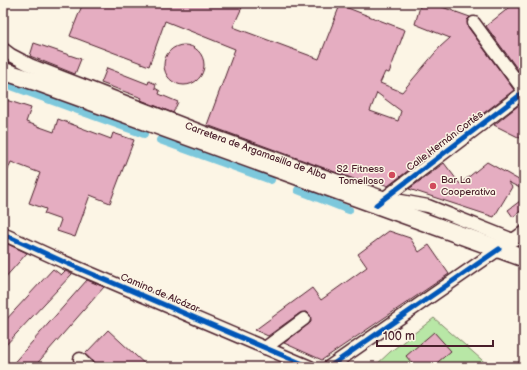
<svg xmlns="http://www.w3.org/2000/svg" width="527" height="370" font-family="'Balsamiq Sans',sans-serif">
	<style>
		.green { fill: #b8e7a6; stroke: #818368 }
		.lines { fill: none; stroke-linecap: round; stroke-linejoin: round }
		.canal { stroke: #7dc8dc; stroke-width: 8 }
		.building { fill: #e5adc1; stroke: #4a1f2b; fill-rule: evenodd }
		.minor-casing { stroke: #4a1f2b; stroke-width: 15 }
		.highway-casing { stroke: #4a1f2b; stroke-width: 20 }
		.minor { stroke: #fcf5e5; stroke-width: 12 }
		.highway { stroke: #fcf5e5; stroke-width: 17 }
		.cycleway-casing { stroke: #fcf5e5; stroke-width: 8 }
		.cycleway { stroke: #0057b8; stroke-width: 5 }
		.poi-dot { fill: #d1495b; stroke: #fcf5e5; stroke-width: 1.5 }
		.labels { text-anchor: middle; dominant-baseline: central; stroke-width: 3; stroke-linejoin: round; paint-order: stroke }
		.street-label { font-size: 10px; fill: #4a1f2b; stroke: #fcf5e5 }
		.poi-label { font-size: 10px; fill: #4a1f2b; stroke: #fcf5e5; text-anchor: end }
	</style>
	<rect width="100%" height="100%" fill="#fcf5e5"/>
	<filter id="ink" filterUnits="userSpaceOnUse"><feTurbulence type="fractalNoise" baseFrequency=".025" numOctaves="2"/><feDisplacementMap in="SourceGraphic" scale="8" xChannelSelector="R" yChannelSelector="G"/><feConvolveMatrix kernelMatrix="1 2 1 2 8 2 1 2 1" color-interpolation-filters="sRGB"/></filter>
	<g filter="url(#ink)">
		<!-- green -->
		<polygon class="green" points="434,318 490,367 374,367 390,352"/>
		<g class="lines">
			<!-- canal -->
			<g class="canal">
				<polyline points="3,83 144,134"/>
				<polyline points="160,140 271,180"/>
				<polyline points="298,190 349,210"/>
			</g>
		</g>
		<!-- building -->
		<g class="building">
			<path d="M83,3H244L233,27L319,59L340,5L405,30L389,73L385,72L380,83L402,92L440,47L450,38L415,24L421,3H431L470,17L467,20L468,27L514,90L388,186L375,181L373,186L207,125L235,49L165,21L149,66L70,36ZM377,93L401,111L398,121L370,111Z"/>
			<polygon points="515,3 524,3 524,78 486,26"/>
			<polygon points="34,43 81,59 75,74 30,56"/>
			<circle cx="184" cy="65" r="20"/>
			<polygon points="107,68 148,84 149,81 156,84 155,88 160,91 159,94 178,102 173,113 141,100 142,98 101,83"/>
			<polygon points="3,99 31,108 26,122 54,132 58,119 111,139 113,133 134,140 110,203 90,195 75,237 57,231 61,220 44,214 46,209 29,203 40,173 11,162 3,182"/>
			<polygon points="524,101 524,140 494,125"/>
			<polygon points="487,162 524,183 524,190 508,182 512,187 494,217 409,189 444,163 460,184"/>
			<polygon points="524,198 524,208 513,217 508,210"/>
			<polygon points="389,231 410,238 419,252 429,245 449,274 322,360 284,343 311,322 310,315 307,312 300,313 268,336 255,330 312,288 321,300 367,267 358,254"/>
			<polygon points="3,242 27,253 3,280"/>
			<polygon points="53,269 61,275 65,271 72,274 3,348 3,323"/>
			<polygon points="87,280 104,287 34,367 10,367"/>
			<polygon points="108,330 148,367 99,367 85,354"/>
			<polygon points="434,332 451,351 432,367 415,367 406,356"/>
		</g>
		<g class="lines">
			<!-- minor casing -->
			<g class="minor-casing">
				<g id="minor">
					<polyline points="474,23 524,91"/>
					<path id="s1" d="M3,49L11,55L30,65L203,132L385,198L428,206L513,240L524,232"/>
					<polyline points="382,200 524,92"/>
					<polyline points="3,234 64,262 310,367"/>
					<polyline points="265,348 304,319"/>
					<polyline points="80,359 88,367"/>
					<polyline points="329,367 499,249"/>
				</g>
			</g>
			<!-- highway casing -->
			<g class="highway-casing">
				<polyline id="highway" points="3,71 40,83 524,258"/>
			</g>
			<!-- minor -->
			<use href="#minor" class="minor"/>
			<!-- highway -->
			<use href="#highway" class="highway"/>
			<!-- cycleway casing -->
			<g class="cycleway-casing">
				<g id="cycleway">
					<polyline points="376,205 524,92"/>
					<polyline points="3,234 64,262 310,367"/>
					<polyline points="329,367 499,249"/>
				</g>
			</g>
			<!-- cycleway -->
			<use href="#cycleway" class="cycleway"/>
		</g>
	</g>
	<!-- markers -->
	<g class="poi-dot">
		<circle cx="392" cy="175" r="4"/>
		<circle cx="433" cy="186" r="4"/>
	</g>
	<g class="labels">
		<!-- street labels -->
		<g class="street-label">
			<text transform="translate(445 141) rotate(-37)">Calle Hernán Cortés</text>
			<text stroke="none"><textPath href="#s1" startOffset="273">Carretera de Argamasilla de Alba</textPath></text>
			<text transform="translate(160 293) rotate(23)">Camino de Alcázar</text>
		</g>
		<!-- poi labels -->
		<g class="poi-label">
			<text x="384" y="169">S2 Fitness<tspan x="384" dy="12">Tomelloso</tspan></text>
			<text x="441" y="180" text-anchor="start">Bar La<tspan x="441" dy="12">Cooperativa</tspan></text>
		</g>
	</g>
	<!-- margin -->
	<rect width="527" height="370" fill="none" stroke="#fcf5e5" stroke-width="16"/>
	<rect x="8" y="8" width="511" height="354" fill="none" stroke="#4a1f2b" stroke-width="1.5" filter="url(#ink)"/>
	<!-- scale -->
	<path d="M377 340v6h116v-6" fill="none" stroke="#4a1f2b" stroke-width="2"/>
	<text x="383" y="340" font-size="12" fill="#4a1f2b" stroke="#fcf5e5" stroke-width="3" paint-order="stroke">100 m</text>
</svg>
